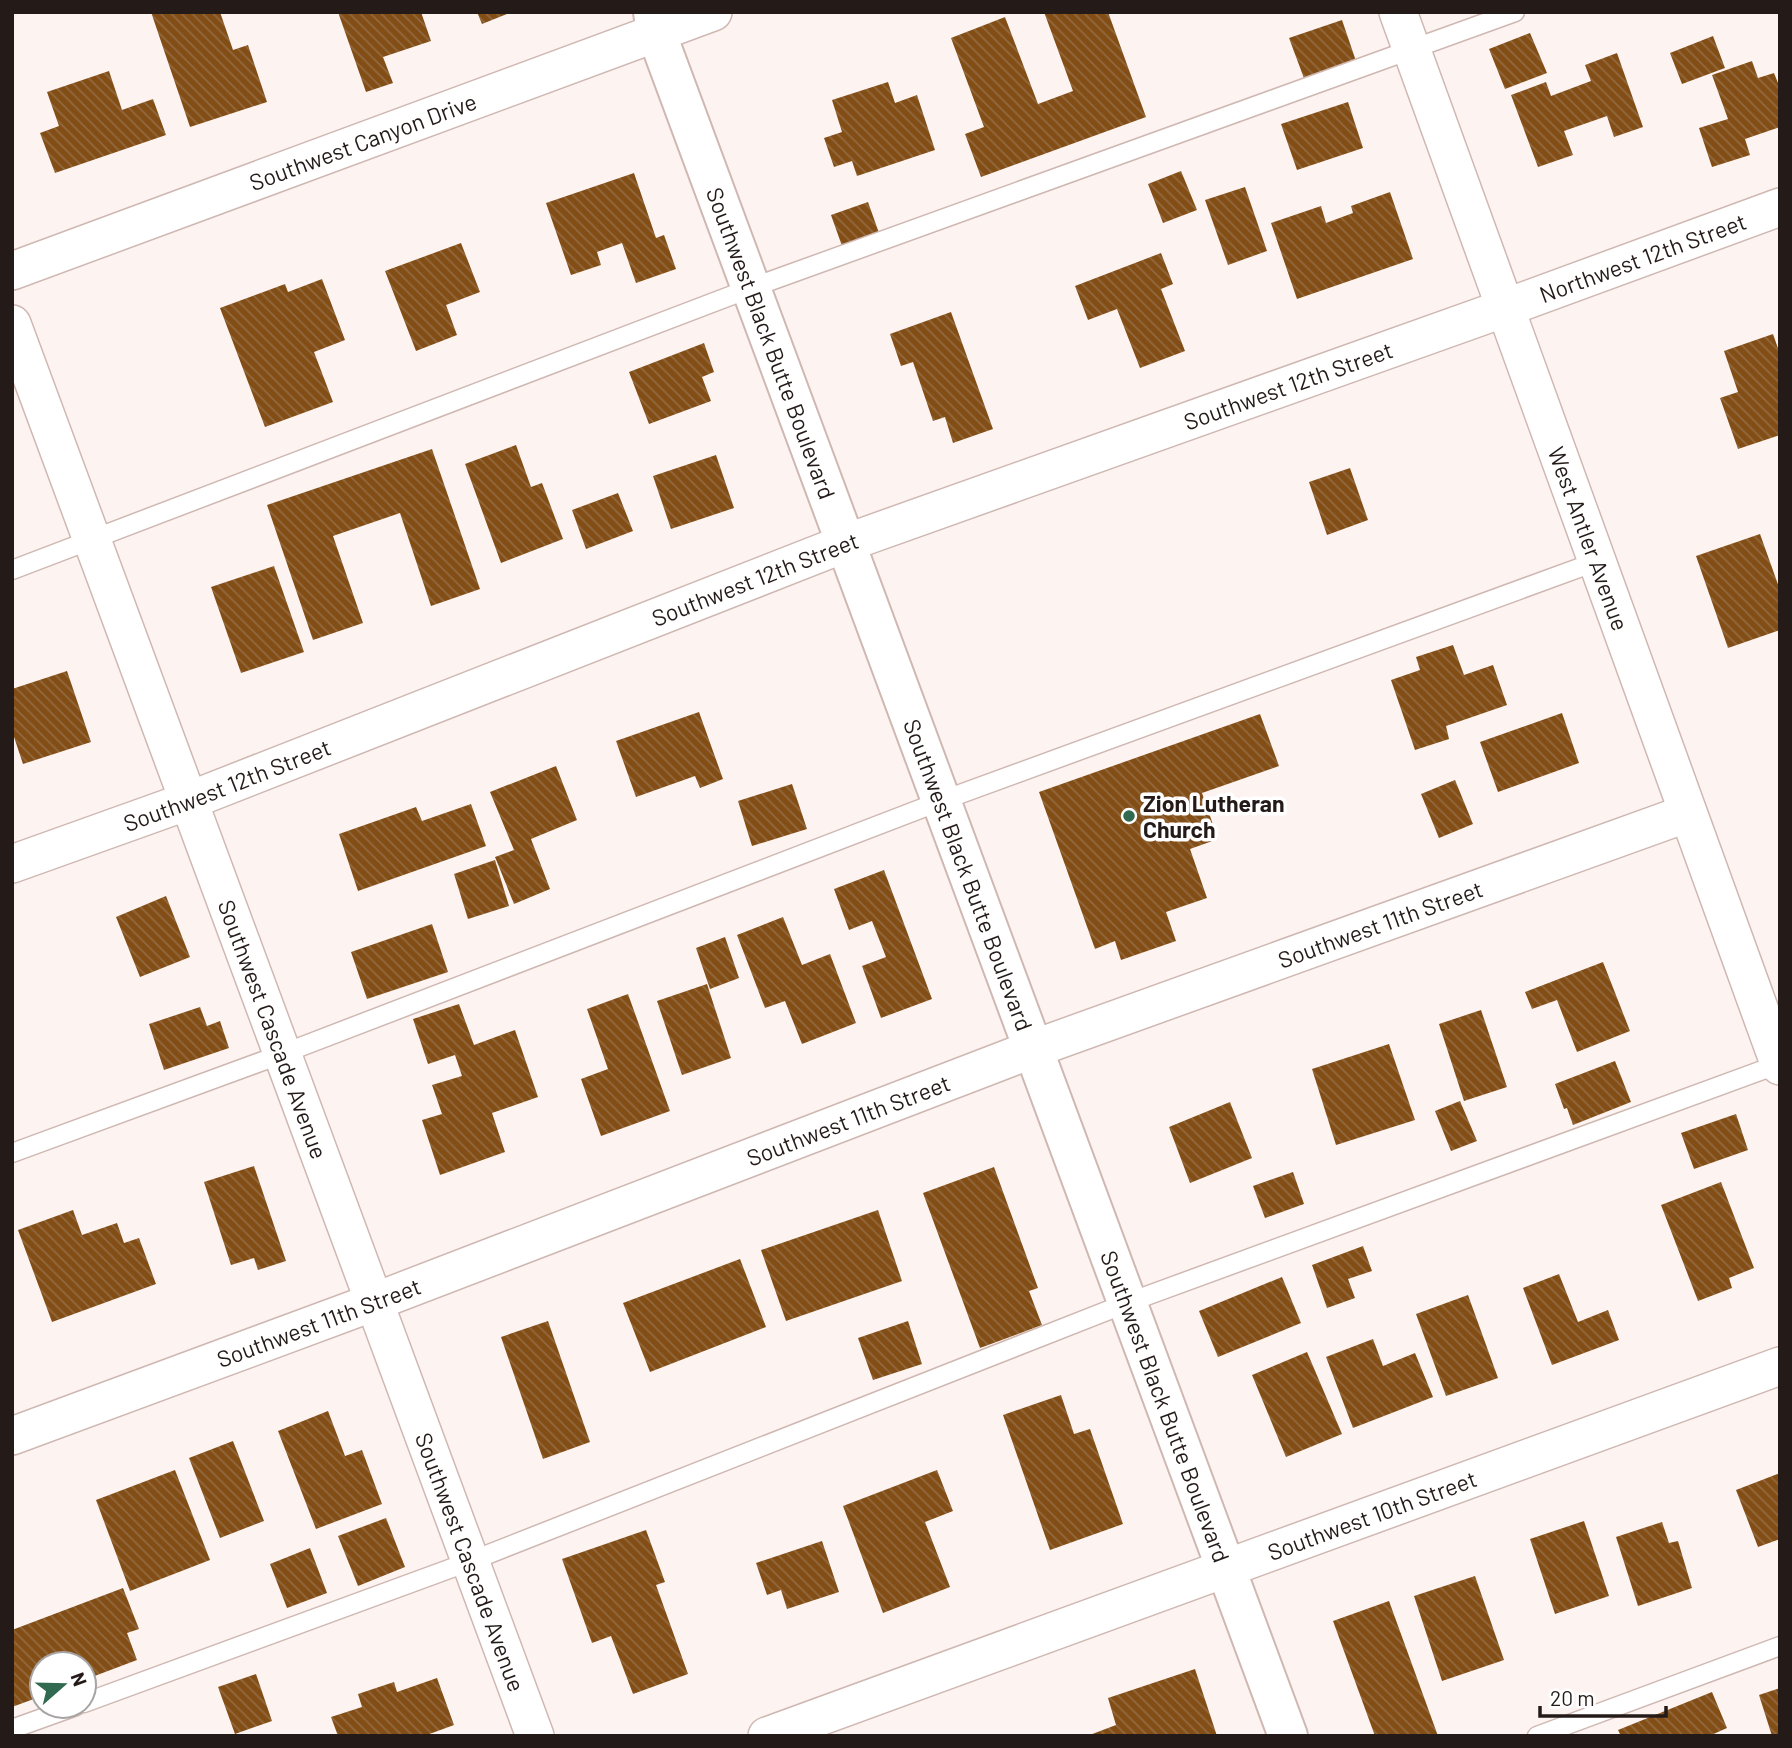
<svg xmlns="http://www.w3.org/2000/svg" width="1792" height="1748" font-family="Barlow,sans-serif">
	<style>
		.building { fill: url(#building-back-hatch) }
		.lines { fill: none; stroke-linecap: round; stroke-linejoin: round }
		.service-casing { stroke: #cfb8b2; stroke-width: 21 }
		.minor-casing { stroke: #cfb8b2; stroke-width: 40 }
		.tertiary-casing { stroke: #cfb8b2; stroke-width: 42 }
		.service { stroke: #fff; stroke-width: 18 }
		.minor { stroke: #fff; stroke-width: 37 }
		.tertiary { stroke: #fff; stroke-width: 38 }
		.poi-dot { fill: #316951; stroke: #fff; stroke-width: 2.5 }
		.labels { text-anchor: middle; dominant-baseline: central; stroke-width: 7; stroke-linejoin: round; paint-order: stroke }
		.street-label { font-size: 23px; fill: #241b19; stroke: #fff }
		.poi-label { font-size: 23px; font-weight: bold; fill: #241b19; stroke: #fff; text-anchor: start }
	</style>
	<defs>
		<pattern id="building-back-hatch" width="6" height="6" patternUnits="userSpaceOnUse" patternTransform="scale(1.75)"><rect width="6" height="6" fill="#834e16"/><path d="M-1 5l2 2M0 0l6 6M5-1l2 2" fill="none" stroke="#92693f"/></pattern>
	</defs>
	<rect width="100%" height="100%" fill="#fdf4f1"/>
	<!-- building -->
	<g class="building">
		<polygon points="151,12 220,12 233,50 248,45 267,102 190,127"/>
		<polygon points="338,12 421,12 431,41 383,57 393,83 366,92"/>
		<polygon points="477,12 512,12 482,24"/>
		<polygon points="1044,12 1108,12 1146,117 981,177 965,134 984,127 951,38 1005,17 1038,104 1073,91"/>
		<polygon points="1342,20 1357,64 1305,81 1289,38"/>
		<polygon points="1530,33 1547,73 1505,89 1489,49"/>
		<polygon points="1713,36 1725,68 1682,84 1670,53"/>
		<polygon points="1617,53 1643,127 1614,137 1607,116 1564,131 1573,155 1538,167 1511,95 1546,82 1551,96 1591,81 1585,65"/>
		<polygon points="1752,61 1758,78 1774,73 1780,88 1780,127 1745,139 1750,155 1712,167 1699,128 1728,119 1712,75"/>
		<polygon points="109,71 122,110 153,99 166,135 55,173 40,133 59,126 47,92"/>
		<polygon points="888,82 895,103 917,95 935,150 857,176 852,161 834,167 824,138 842,132 832,100"/>
		<polygon points="1348,102 1363,148 1297,170 1281,124"/>
		<polygon points="1181,171 1197,210 1163,223 1148,184"/>
		<polygon points="634,173 656,238 664,235 676,269 636,283 622,243 597,252 601,265 571,275 546,203"/>
		<polygon points="1245,187 1267,251 1228,265 1205,200"/>
		<polygon points="1390,192 1413,259 1297,299 1271,223 1321,206 1326,223 1353,213 1351,206"/>
		<polygon points="868,202 879,233 842,246 831,215"/>
		<polygon points="461,243 480,292 446,305 457,335 416,351 385,271"/>
		<polygon points="1161,253 1173,284 1161,289 1185,351 1140,368 1117,309 1088,320 1075,286"/>
		<polygon points="322,279 345,340 314,352 333,402 265,427 220,308 285,284 288,292"/>
		<polygon points="951,312 993,429 953,443 945,417 933,421 913,362 901,366 890,334"/>
		<polygon points="1773,334 1780,354 1780,435 1738,449 1720,398 1738,392 1724,351"/>
		<polygon points="704,343 714,372 702,377 711,401 649,424 629,372"/>
		<polygon points="516,445 531,487 542,483 563,539 501,563 465,464"/>
		<polygon points="432,449 480,589 431,606 400,513 333,536 363,623 313,640 267,505"/>
		<polygon points="716,455 734,508 671,529 653,476"/>
		<polygon points="1350,468 1368,520 1327,535 1309,482"/>
		<polygon points="618,493 633,531 586,549 572,510"/>
		<polygon points="1760,534 1780,590 1780,630 1728,648 1696,556"/>
		<polygon points="274,566 304,652 241,673 211,587"/>
		<polygon points="1453,645 1464,675 1493,665 1507,705 1446,726 1449,739 1415,750 1391,680 1420,670 1416,657"/>
		<polygon points="67,671 91,742 23,764 12,731 12,689"/>
		<polygon points="699,712 723,779 700,788 695,776 636,797 616,741"/>
		<polygon points="1562,713 1579,763 1498,792 1480,742"/>
		<polygon points="1260,714 1279,766 1202,793 1218,839 1190,849 1207,898 1166,912 1176,941 1121,960 1115,941 1095,949 1039,792"/>
		<polygon points="556,766 577,820 531,839 550,889 514,904 495,857 514,850 490,792"/>
		<polygon points="1455,780 1473,824 1439,838 1421,794"/>
		<polygon points="792,784 807,829 752,846 738,801"/>
		<polygon points="471,804 486,846 358,891 339,834 416,807 422,821"/>
		<polygon points="495,860 509,906 468,919 454,874"/>
		<polygon points="884,870 932,999 881,1018 862,966 886,957 872,921 849,930 834,889"/>
		<polygon points="166,896 190,957 140,977 116,917"/>
		<polygon points="783,917 802,965 830,954 856,1023 802,1044 785,1001 765,1008 737,935"/>
		<polygon points="432,924 448,972 367,999 351,952"/>
		<polygon points="725,937 739,978 710,989 696,948"/>
		<polygon points="1603,962 1630,1031 1577,1052 1557,1000 1532,1009 1525,992"/>
		<polygon points="707,984 731,1058 682,1075 657,1001"/>
		<polygon points="628,994 670,1111 601,1136 581,1079 608,1069 587,1009"/>
		<polygon points="459,1004 474,1045 515,1030 538,1097 492,1113 505,1152 440,1175 422,1120 442,1114 432,1085 462,1076 455,1055 428,1064 413,1019"/>
		<polygon points="200,1007 207,1026 220,1021 229,1048 164,1070 149,1024"/>
		<polygon points="1481,1010 1507,1087 1464,1101 1439,1024"/>
		<polygon points="1389,1044 1415,1120 1336,1145 1312,1069"/>
		<polygon points="1615,1061 1631,1102 1573,1125 1567,1108 1564,1109 1555,1084"/>
		<polygon points="1460,1101 1477,1141 1451,1151 1435,1111"/>
		<polygon points="1230,1102 1252,1158 1190,1183 1169,1127"/>
		<polygon points="1736,1114 1748,1150 1694,1169 1681,1133"/>
		<polygon points="254,1166 286,1261 258,1270 254,1258 231,1265 204,1182"/>
		<polygon points="994,1167 1038,1288 1029,1291 1042,1325 980,1348 923,1193"/>
		<polygon points="1293,1172 1304,1204 1265,1218 1253,1186"/>
		<polygon points="1721,1182 1754,1268 1729,1278 1732,1288 1698,1301 1661,1205"/>
		<polygon points="73,1210 82,1235 117,1223 124,1243 139,1238 156,1284 52,1322 18,1230"/>
		<polygon points="878,1210 902,1281 786,1321 761,1250"/>
		<polygon points="1363,1246 1372,1271 1348,1279 1355,1298 1327,1308 1312,1265"/>
		<polygon points="740,1259 766,1327 650,1372 623,1303"/>
		<polygon points="1559,1274 1578,1322 1608,1310 1619,1340 1552,1365 1523,1288"/>
		<polygon points="1282,1277 1301,1323 1218,1357 1199,1311"/>
		<polygon points="1468,1295 1498,1378 1446,1396 1416,1314"/>
		<polygon points="548,1321 590,1442 543,1459 501,1337"/>
		<polygon points="908,1321 922,1364 873,1380 858,1338"/>
		<polygon points="1373,1339 1383,1366 1415,1353 1433,1397 1353,1428 1326,1357"/>
		<polygon points="1307,1352 1342,1434 1286,1457 1252,1375"/>
		<polygon points="1061,1395 1074,1434 1090,1429 1123,1524 1050,1550 1003,1415"/>
		<polygon points="328,1411 345,1456 362,1450 382,1504 316,1529 278,1431"/>
		<polygon points="233,1441 264,1521 220,1538 189,1458"/>
		<polygon points="175,1470 210,1560 130,1591 96,1500"/>
		<polygon points="937,1470 953,1511 925,1522 950,1587 883,1613 843,1506"/>
		<polygon points="1780,1473 1780,1539 1758,1547 1736,1490"/>
		<polygon points="386,1518 405,1567 358,1586 338,1536"/>
		<polygon points="1584,1521 1609,1596 1555,1614 1530,1539"/>
		<polygon points="1662,1522 1669,1543 1678,1541 1692,1588 1638,1606 1616,1537"/>
		<polygon points="646,1530 665,1582 656,1585 688,1674 633,1694 611,1636 592,1643 562,1559"/>
		<polygon points="822,1541 839,1592 787,1609 781,1590 767,1595 756,1563"/>
		<polygon points="310,1548 327,1593 287,1608 270,1564"/>
		<polygon points="1475,1576 1504,1660 1442,1681 1414,1596"/>
		<polygon points="123,1588 139,1629 127,1633 137,1660 84,1680 84,1664 42,1664 42,1696 12,1707 12,1630"/>
		<polygon points="1389,1601 1438,1736 1375,1736 1333,1621"/>
		<polygon points="1195,1669 1217,1736 1087,1736 1116,1725 1108,1698"/>
		<polygon points="256,1674 272,1721 235,1734 218,1687"/>
		<polygon points="437,1678 454,1725 424,1736 338,1736 331,1717 362,1707 358,1694 394,1682 397,1692"/>
		<polygon points="1780,1688 1780,1736 1772,1736 1759,1695"/>
		<polygon points="1712,1692 1727,1728 1709,1736 1621,1736 1618,1730"/>
	</g>
	<g class="lines">
		<!-- service casing -->
		<g class="service-casing">
			<g id="service">
				<polyline points="12,570 751,288 1515,12"/>
				<polyline points="12,1153 282,1054 941,801 1598,561"/>
				<polyline points="84,1703 471,1561 1127,1303 1779,1064"/>
				<polyline points="12,1729 76,1706"/>
				<polyline points="1537,1736 1780,1646"/>
			</g>
		</g>
		<!-- minor casing -->
		<g class="minor-casing">
			<g id="minor">
				<path id="s1" d="M1398,12L1780,1066"/>
				<path id="s2" d="M12,271L713,12"/>
				<path id="s3" d="M12,324L535,1736"/>
				<path id="s4" d="M12,864L188,801L846,543L1505,308L1780,207"/>
				<path id="s5" d="M12,1436L374,1302L1033,1049L1688,813"/>
				<path id="s6" d="M767,1736L1780,1366"/>
			</g>
		</g>
		<!-- tertiary casing -->
		<g class="tertiary-casing">
			<g id="tertiary">
				<path id="s7" d="M653,12L656,32L1288,1736"/>
			</g>
		</g>
		<!-- service -->
		<use href="#service" class="service"/>
		<!-- minor -->
		<use href="#minor" class="minor"/>
		<!-- tertiary -->
		<use href="#tertiary" class="tertiary"/>
	</g>
	<!-- markers -->
	<circle class="poi-dot" cx="1129" cy="816" r="7"/>
	<g class="labels">
		<!-- street labels -->
		<g class="street-label">
			<text stroke="none"><textPath href="#s2" startOffset="374">Southwest Canyon Drive</textPath></text>
			<text stroke="none"><textPath href="#s4" startOffset="1740">Northwest 12th Street</textPath></text>
			<text stroke="none"><textPath href="#s7" startOffset="352">Southwest Black Butte Boulevard</textPath></text>
			<text stroke="none"><textPath href="#s4" startOffset="1363">Southwest 12th Street</textPath></text>
			<text stroke="none"><textPath href="#s1" startOffset="560">West Antler Avenue</textPath></text>
			<text stroke="none"><textPath href="#s4" startOffset="796">Southwest 12th Street</textPath></text>
			<text stroke="none"><textPath href="#s4" startOffset="229">Southwest 12th Street</textPath></text>
			<text stroke="none"><textPath href="#s7" startOffset="919">Southwest Black Butte Boulevard</textPath></text>
			<text stroke="none"><textPath href="#s5" startOffset="1461">Southwest 11th Street</textPath></text>
			<text stroke="none"><textPath href="#s3" startOffset="752">Southwest Cascade Avenue</textPath></text>
			<text stroke="none"><textPath href="#s5" startOffset="894">Southwest 11th Street</textPath></text>
			<text stroke="none"><textPath href="#s5" startOffset="327">Southwest 11th Street</textPath></text>
			<text stroke="none"><textPath href="#s7" startOffset="1486">Southwest Black Butte Boulevard</textPath></text>
			<text stroke="none"><textPath href="#s6" startOffset="644">Southwest 10th Street</textPath></text>
			<text stroke="none"><textPath href="#s3" startOffset="1320">Southwest Cascade Avenue</textPath></text>
		</g>
		<!-- poi labels -->
		<g class="poi-label">
			<text x="1143" y="803">Zion Lutheran<tspan x="1143" dy="26">Church</tspan></text>
		</g>
	</g>
	<!-- border -->
	<rect width="1792" height="1748" fill="none" stroke="#241b19" stroke-width="28"/>
	<!-- north arrow -->
	<g transform="translate(63 1685) rotate(70)"><circle r="33" fill="#ffffff" stroke="#a7a4a3" stroke-width="2"/>
	<path d="M0-5L12 26L0 18L-12 26Z" fill="#316951"/>
	<text y="-10" font-size="19" font-weight="bold" text-anchor="middle" fill="#241b19">N</text>
	</g>
	<!-- scale -->
	<path d="M1540 1706v10h126v-10" fill="none" stroke="#241b19" stroke-width="3.5"/>
	<text x="1550" y="1706" font-size="21" fill="#241b19" stroke="#ffffff" stroke-width="5" paint-order="stroke">20 m</text>
</svg>
